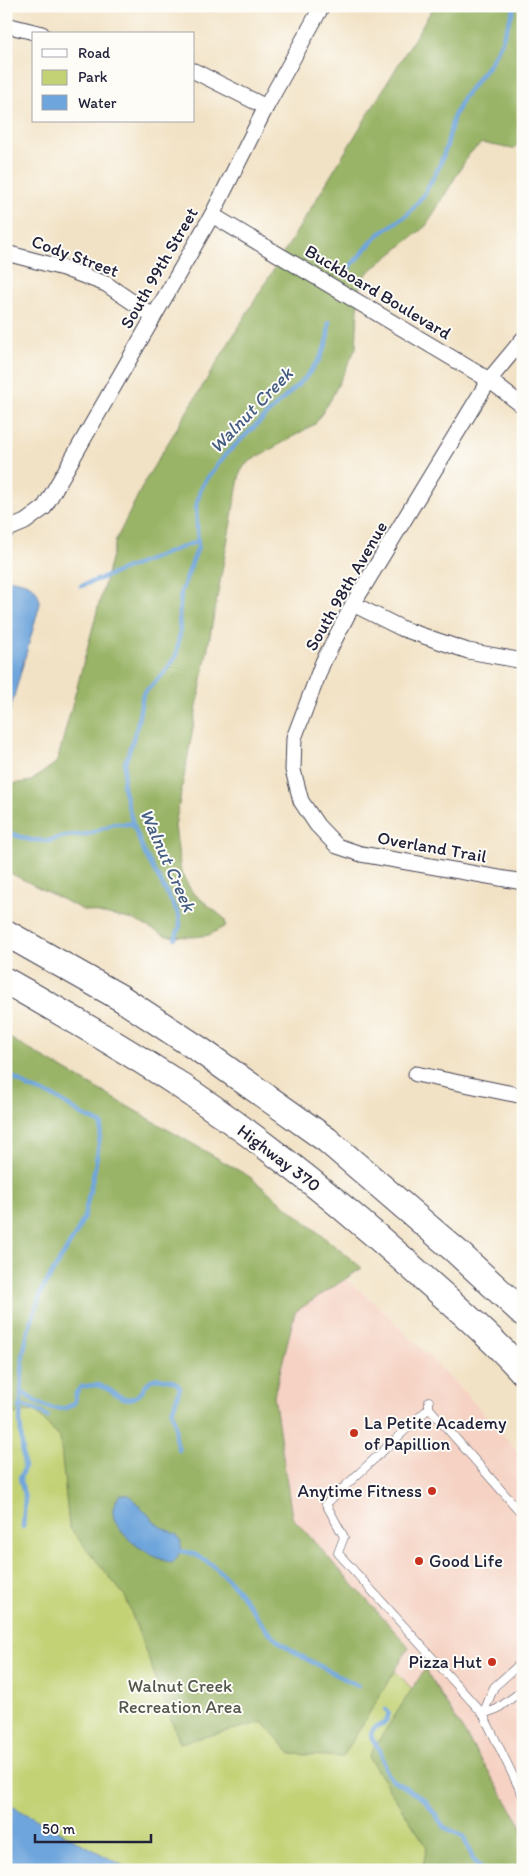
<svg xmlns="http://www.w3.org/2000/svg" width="529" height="1876" font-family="Itim,sans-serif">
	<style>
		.built { fill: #f5d2c3 }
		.green { fill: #c2d274; stroke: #727a58 }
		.forest { fill: #99b466; stroke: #5e6b50 }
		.water { fill: #6ea5dc; stroke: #48648c }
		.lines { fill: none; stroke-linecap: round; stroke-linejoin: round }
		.stream { stroke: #6ea5dc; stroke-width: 4.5 }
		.lane-casing { stroke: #413f50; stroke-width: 9 }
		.street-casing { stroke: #413f50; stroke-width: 17 }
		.highway-casing { stroke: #413f50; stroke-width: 28 }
		.lane { stroke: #fff; stroke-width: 8 }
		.street { stroke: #fff; stroke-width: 15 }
		.highway { stroke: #fff; stroke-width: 26 }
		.poi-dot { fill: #c8321e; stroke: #fdfcf7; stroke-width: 2 }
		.labels { text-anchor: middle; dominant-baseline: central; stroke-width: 4; stroke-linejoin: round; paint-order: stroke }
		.street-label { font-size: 18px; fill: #22223b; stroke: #fdfcf7 }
		.poi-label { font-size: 18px; fill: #22223b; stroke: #fdfcf7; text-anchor: start }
		.park-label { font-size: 18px; fill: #52574c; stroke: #fdfcf7 }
		.water-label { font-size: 19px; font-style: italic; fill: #445d83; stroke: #fdfcf7 }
	</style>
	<rect width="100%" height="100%" fill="#fdfcf7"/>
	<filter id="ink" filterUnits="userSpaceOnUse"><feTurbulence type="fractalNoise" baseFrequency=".02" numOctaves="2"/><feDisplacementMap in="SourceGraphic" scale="10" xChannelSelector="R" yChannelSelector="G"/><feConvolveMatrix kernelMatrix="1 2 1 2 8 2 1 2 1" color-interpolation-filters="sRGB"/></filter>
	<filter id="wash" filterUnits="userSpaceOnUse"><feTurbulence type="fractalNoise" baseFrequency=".0096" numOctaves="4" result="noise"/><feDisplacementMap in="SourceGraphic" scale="20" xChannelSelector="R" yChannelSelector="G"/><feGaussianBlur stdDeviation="1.12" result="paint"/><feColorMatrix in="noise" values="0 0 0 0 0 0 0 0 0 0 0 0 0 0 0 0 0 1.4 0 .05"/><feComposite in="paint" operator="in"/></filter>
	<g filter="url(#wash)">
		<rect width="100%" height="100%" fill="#f2e2c5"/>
		<!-- built -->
		<polygon class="built" points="276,1221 377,1305 469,1397 523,1458 523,1870 271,1540"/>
		<!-- green -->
		<polygon class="green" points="6,1111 271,1540 434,1712 517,1870 6,1870"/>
		<!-- forest -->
		<g class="forest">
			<path d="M434,6H523V78C517,97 522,121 521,142L513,149L482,143L470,153L426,226L366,274L359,289L356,348L330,401L315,424L252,460L245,465L240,473L175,826L181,873L192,892L225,919L226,926L209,935L194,937L166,936L134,920L83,910L6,871V785L31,781L57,762L116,540L146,479Z"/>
			<polygon points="6,1036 250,1177 362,1268 295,1312 274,1396 292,1517 409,1647 343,1757 291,1754 263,1722 180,1743 125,1596 69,1527 60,1438 35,1411 6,1415"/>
			<polygon points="425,1669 523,1828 523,1870 422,1870 427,1847 368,1757"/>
		</g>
		<!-- water -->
		<g class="water">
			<path d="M6,579C25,582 38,583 40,604L6,725Z"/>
			<path d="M120,1494L129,1495L159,1526L177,1535L181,1542C180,1551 179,1558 172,1563C151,1557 116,1537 113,1513C112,1506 117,1500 120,1494Z"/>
			<polygon points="6,1803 131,1870 6,1870"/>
		</g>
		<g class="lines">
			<!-- stream -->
			<g class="stream">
				<polyline points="348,269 378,235 408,214 423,196 439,167 447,145 453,118 463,98 489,65 501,43 515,6"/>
				<polyline points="81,586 198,541"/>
				<polyline points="6,832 30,840 48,841 65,836 88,834 114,824 133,824"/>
				<polyline points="175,938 180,926 179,915 144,852 133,824 123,787 125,763 137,727 143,694 166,671 176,656 180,633 179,616 181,592 198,547 196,508 200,491 206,480 226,454 305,378 319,360 327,343 329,322"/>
				<polyline points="6,1073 30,1088 55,1097 82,1115 102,1124 95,1168 84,1217 77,1232 42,1290 28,1331 23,1354 20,1421 24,1468 20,1478 25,1498 23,1527"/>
				<path d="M21,1391C34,1402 60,1418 75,1402L76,1393L81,1387C86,1386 92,1385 97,1385C109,1386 120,1402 133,1398C147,1394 143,1372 168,1380C173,1381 177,1382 180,1388L172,1412L176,1428L175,1438L179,1450"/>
				<polyline points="20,1405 37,1410 48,1417"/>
				<path d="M180,1551C205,1552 232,1582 246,1601C253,1610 259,1620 266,1629C291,1656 327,1668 358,1686"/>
				<polyline points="386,1710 389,1713 387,1719 384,1723 374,1728 371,1733 372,1739 380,1750 387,1774 393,1780 425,1800 444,1827 463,1836 473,1859 482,1870"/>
			</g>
		</g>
	</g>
	<g filter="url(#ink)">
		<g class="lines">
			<!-- lane casing -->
			<g class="lane-casing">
				<g id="lane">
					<polyline points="429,1401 429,1408 523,1515"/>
					<polyline points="429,1408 326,1504 344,1537 338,1553 483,1714 523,1796"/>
					<polyline points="483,1714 494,1687 523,1661"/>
					<polyline points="483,1714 497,1709 523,1690"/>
				</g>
			</g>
			<!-- street casing -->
			<g class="street-casing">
				<g id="street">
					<polyline points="6,25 42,34"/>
					<polyline points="194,71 266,107"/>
					<polyline points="212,215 489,380 523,406"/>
					<polyline points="6,253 63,268 106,284 153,316"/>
					<polyline points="523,339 489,380 353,604 323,662 294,738 293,770 301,801 317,825 337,846 361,854 523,882"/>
					<polyline points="6,530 25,522 44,508 212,215 266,107 322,6"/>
					<polyline points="353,604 403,629 468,651 523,661"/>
					<polyline points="416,1074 523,1096"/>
				</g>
			</g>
			<!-- highway casing -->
			<g class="highway-casing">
				<g id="highway">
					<polyline points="6,933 121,998 203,1052 327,1140 456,1251 523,1313"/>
					<path d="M6,981C63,1013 120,1046 175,1082C264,1141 348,1209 427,1281C460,1310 493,1339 523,1372"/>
				</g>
			</g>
			<!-- lane -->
			<use href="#lane" class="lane"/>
			<!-- street -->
			<use href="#street" class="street"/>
			<!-- highway -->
			<use href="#highway" class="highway"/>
		</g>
	</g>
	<!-- markers -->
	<g class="poi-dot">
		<circle cx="354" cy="1433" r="5"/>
		<circle cx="432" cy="1491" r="5"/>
		<circle cx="419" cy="1561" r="5"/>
		<circle cx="492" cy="1662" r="5"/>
	</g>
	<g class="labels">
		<!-- street labels -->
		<g class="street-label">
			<text transform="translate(75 256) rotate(20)">Cody Street</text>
			<text transform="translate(159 268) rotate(-60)">South 99th Street</text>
			<text transform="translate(378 292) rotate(31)">Buckboard Boulevard</text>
			<text transform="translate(346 586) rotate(-60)">South 98th Avenue</text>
			<text transform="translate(432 847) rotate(10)">Overland Trail</text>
			<text transform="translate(279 1158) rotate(37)">Highway 370</text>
		</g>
		<!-- poi labels -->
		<g class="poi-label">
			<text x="364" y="1423">La Petite Academy<tspan x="364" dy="21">of Papillion</tspan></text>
			<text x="422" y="1491" text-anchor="end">Anytime Fitness</text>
			<text x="429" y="1561">Good Life</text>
			<text x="482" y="1662" text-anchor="end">Pizza Hut</text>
		</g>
		<!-- park labels -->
		<g class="park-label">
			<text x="180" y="1686">Walnut Creek<tspan x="180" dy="21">Recreation Area</tspan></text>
		</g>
		<!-- water labels -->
		<g class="water-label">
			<text transform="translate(251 410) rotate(-46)">Walnut Creek</text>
			<text transform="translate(168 860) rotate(66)">Walnut Creek</text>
		</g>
	</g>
	<!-- margin -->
	<rect width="529" height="1876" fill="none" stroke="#fdfcf7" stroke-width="25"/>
	<!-- legend -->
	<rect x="32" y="32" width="162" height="90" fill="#fdfcf7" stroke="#a5a5ac"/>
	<rect x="42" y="49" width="25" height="8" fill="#ffffff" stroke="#a5a5ac"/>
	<text x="78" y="58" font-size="15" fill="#22223b">Road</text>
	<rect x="42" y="70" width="25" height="15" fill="#c2d274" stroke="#a5a5ac"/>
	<text x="78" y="82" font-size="15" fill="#22223b">Park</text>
	<rect x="42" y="95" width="25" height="15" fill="#6ea5dc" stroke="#a5a5ac"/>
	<text x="78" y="108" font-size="15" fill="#22223b">Water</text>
	<!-- scale -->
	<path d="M35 1834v8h116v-8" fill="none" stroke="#22223b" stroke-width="2.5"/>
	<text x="42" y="1834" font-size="15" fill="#22223b" stroke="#fdfcf7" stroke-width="4" paint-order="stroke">50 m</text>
</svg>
